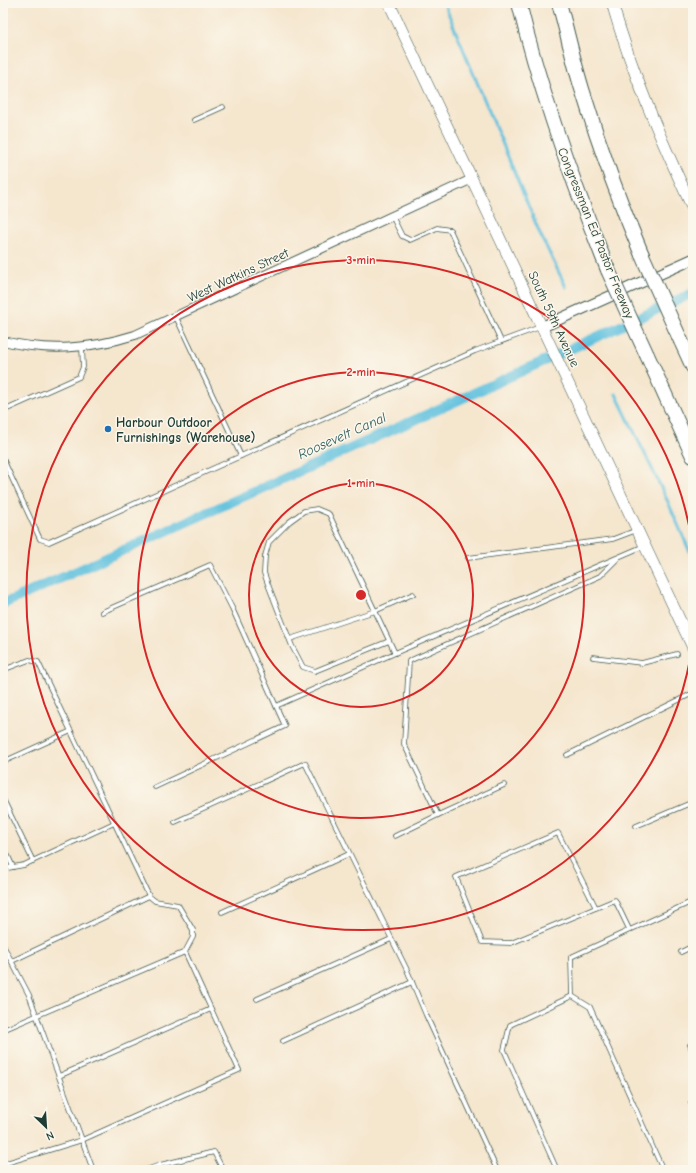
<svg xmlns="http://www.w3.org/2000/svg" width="696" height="1173" font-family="'Comic Neue',sans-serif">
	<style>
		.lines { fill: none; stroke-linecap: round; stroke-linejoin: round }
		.stream { stroke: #60c1de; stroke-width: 3 }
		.canal { stroke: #60c1de; stroke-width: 10 }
		.service-casing { stroke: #3f564b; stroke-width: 5.5 }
		.minor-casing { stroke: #3f564b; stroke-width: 10 }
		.tertiary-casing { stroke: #3f564b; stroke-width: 12 }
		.secondary-casing { stroke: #3f564b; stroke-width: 12 }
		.motorway-casing { stroke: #3f564b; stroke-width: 16 }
		.service { stroke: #fff; stroke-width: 4 }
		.minor { stroke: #fff; stroke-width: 8 }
		.tertiary { stroke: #fff; stroke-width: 10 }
		.secondary { stroke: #fff; stroke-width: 11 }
		.motorway { stroke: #fff; stroke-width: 14 }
		.motorway-bridge-casing { stroke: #3f564b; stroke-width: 16; stroke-linecap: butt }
		.motorway-bridge { stroke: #fff; stroke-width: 14 }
		.ring { fill: none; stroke: #d62828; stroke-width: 2 }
		.poi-dot { fill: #1f6fb2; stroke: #fbf7ec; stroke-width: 1.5 }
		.labels { text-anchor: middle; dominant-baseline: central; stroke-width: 3; stroke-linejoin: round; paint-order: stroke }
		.street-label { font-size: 13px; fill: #1f3d34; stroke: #fbf7ec }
		.poi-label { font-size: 13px; font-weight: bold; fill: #1f3d34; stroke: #fbf7ec; text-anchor: start }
		.water-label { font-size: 14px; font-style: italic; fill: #2f5e5e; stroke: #fbf7ec }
		.centre { fill: #d62828; stroke: #fbf7ec; stroke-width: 2 }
		.ring-label { font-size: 12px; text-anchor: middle; font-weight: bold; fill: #d62828; stroke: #fbf7ec; stroke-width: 3; stroke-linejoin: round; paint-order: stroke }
	</style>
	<rect width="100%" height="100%" fill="#fbf7ec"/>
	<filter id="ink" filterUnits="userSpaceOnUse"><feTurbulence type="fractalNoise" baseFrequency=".025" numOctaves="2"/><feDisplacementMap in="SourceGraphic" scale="8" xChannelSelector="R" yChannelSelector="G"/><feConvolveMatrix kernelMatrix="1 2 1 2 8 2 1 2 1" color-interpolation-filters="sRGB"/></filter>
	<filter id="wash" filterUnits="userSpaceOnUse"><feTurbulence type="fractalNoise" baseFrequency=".012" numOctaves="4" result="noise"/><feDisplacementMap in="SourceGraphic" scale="16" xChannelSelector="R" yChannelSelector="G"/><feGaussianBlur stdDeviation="0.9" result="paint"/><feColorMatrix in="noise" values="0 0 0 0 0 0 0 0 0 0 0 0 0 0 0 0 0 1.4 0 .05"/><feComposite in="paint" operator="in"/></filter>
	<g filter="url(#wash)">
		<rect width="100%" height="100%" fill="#f5e6ce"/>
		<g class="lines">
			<!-- stream -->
			<g class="stream">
				<polyline points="444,3 541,236 566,287"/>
				<polyline points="616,394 668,502 693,559"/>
			</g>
			<!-- canal -->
			<polyline class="canal" points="3,604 428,414 693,293"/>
		</g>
	</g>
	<g filter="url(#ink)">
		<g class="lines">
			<!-- service casing -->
			<g class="service-casing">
				<g id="service">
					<polyline points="194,120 223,107"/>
					<polyline points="392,216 402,236 410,240 437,228 450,230 501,341"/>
					<polyline points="176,317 241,456"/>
					<polyline points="3,411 79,377 83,367 82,347"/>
					<polyline points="3,459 40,539 49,542 475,351 540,327"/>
					<polyline points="468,558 613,539 637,530"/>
					<polyline points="102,612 210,565 232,608 276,706 395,653 644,546"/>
					<polyline points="290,639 375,611 413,594"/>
					<polyline points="389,641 315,671 303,667 292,646 269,587 264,573 265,556 269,542 289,522 304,511 317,509 329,514 395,653"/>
					<polyline points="593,657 642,663 677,654"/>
					<polyline points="3,670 29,660 38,662 149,896 155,901 178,905 193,930 193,937 185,952"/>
					<polyline points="567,755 693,693"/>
					<polyline points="3,762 71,731"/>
					<polyline points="504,785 438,815 404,744 409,661 600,576 617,559"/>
					<polyline points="155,787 285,726 276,706"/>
					<polyline points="3,799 33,861"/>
					<polyline points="175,822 305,763 407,970 426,1015 497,1170"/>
					<polyline points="636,826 693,802"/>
					<polyline points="395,836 438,815"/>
					<polyline points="3,845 13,867 24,865 114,823"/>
					<polyline points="3,869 13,867"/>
					<polyline points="596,908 558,833 456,877 482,942 511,943 615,900 629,929"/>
					<polyline points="222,912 349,854"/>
					<polyline points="3,945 29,995 93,1170"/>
					<polyline points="681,952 693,946"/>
					<polyline points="12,961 149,896"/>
					<polyline points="572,996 590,1007 663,1170"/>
					<polyline points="257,999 391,939"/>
					<polyline points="3,1030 185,952 239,1070 82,1140 3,1164"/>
					<polyline points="283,1041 412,982"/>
					<polyline points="693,1044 690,1045 693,1052"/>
					<polyline points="59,1076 211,1009"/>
					<polyline points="691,1103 693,1101"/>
					<polyline points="146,1170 160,1165 214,1152 223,1170"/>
					<polyline points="557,1170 504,1050 510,1025 572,996 571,957 693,901"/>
				</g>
			</g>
			<!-- minor casing -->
			<g class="minor-casing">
				<path id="minor" d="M3,341C49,352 90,349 135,335L472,179"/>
			</g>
			<!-- tertiary casing -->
			<g class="tertiary-casing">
				<polyline id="tertiary" points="542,327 693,259"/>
			</g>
			<!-- secondary casing -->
			<g class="secondary-casing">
				<g id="secondary">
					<polyline points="389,3 693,648"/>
					<path d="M612,3C633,76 661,140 693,209"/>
				</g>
			</g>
			<!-- motorway casing -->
			<g class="motorway-casing">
				<g id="motorway">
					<path d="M519,3C541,95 573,183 608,270"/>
					<path d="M559,3C567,31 573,60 582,89C599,145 619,201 642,255"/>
					<polyline points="681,341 693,367"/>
					<polyline points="647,355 693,456"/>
				</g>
			</g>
			<!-- service -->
			<use href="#service" class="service"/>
			<!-- minor -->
			<use href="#minor" class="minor"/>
			<!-- tertiary -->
			<use href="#tertiary" class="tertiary"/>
			<!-- secondary -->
			<use href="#secondary" class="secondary"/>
			<!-- motorway -->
			<use href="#motorway" class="motorway"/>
			<!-- motorway-bridge casing -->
			<g class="motorway-bridge-casing">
				<g id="motorway-bridge">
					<polyline points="642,255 681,341"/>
					<polyline points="608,270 647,355"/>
				</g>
			</g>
			<!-- motorway-bridge -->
			<use href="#motorway-bridge" class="motorway-bridge"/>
		</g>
	</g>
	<!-- distance rings -->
	<g class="ring">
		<circle cx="361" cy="595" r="112"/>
		<circle cx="361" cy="595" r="223"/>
		<path d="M693 642A335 335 0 1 1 693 548"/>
	</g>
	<!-- markers -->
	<circle class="poi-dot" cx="108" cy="429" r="4"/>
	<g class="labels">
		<!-- street labels -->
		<g class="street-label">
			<text transform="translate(596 233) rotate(68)">Congressman Ed Pastor Freeway</text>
			<text transform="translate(238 275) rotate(-25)">West Watkins Street</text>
			<text transform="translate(554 319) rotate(65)">South 59th Avenue</text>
		</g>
		<!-- poi labels -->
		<g class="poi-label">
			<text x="116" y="422">Harbour Outdoor<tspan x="116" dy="15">Furnishings (Warehouse)</tspan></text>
		</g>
		<!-- water labels -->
		<g class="water-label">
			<text transform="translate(342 436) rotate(-24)">Roosevelt Canal</text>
		</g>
	</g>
	<circle cx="361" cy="595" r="6" class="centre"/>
	<g class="ring-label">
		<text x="361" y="264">3 min</text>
		<text x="361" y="376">2 min</text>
		<text x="361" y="487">1 min</text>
	</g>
	<!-- margin -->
	<rect width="696" height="1173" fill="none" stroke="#fbf7ec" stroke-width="16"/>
	<!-- north arrow -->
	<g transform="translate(46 1127) rotate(155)" stroke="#fbf7ec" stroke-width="3" paint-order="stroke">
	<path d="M0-3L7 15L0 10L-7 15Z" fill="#1f3d34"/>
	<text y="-6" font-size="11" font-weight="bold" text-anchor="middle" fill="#1f3d34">N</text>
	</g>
</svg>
